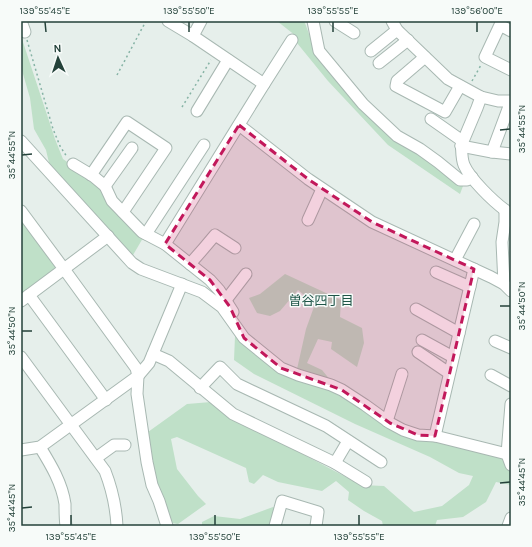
<svg xmlns="http://www.w3.org/2000/svg" width="532" height="547" font-family="Karla,'Noto Sans JP',sans-serif">
	<style>
		.green { fill: #bfe0c8 }
		.lines { fill: none; stroke-linecap: round; stroke-linejoin: round }
		.minor-casing { stroke: #a8b8b2; stroke-width: 13 }
		.path { stroke: #86b3a5; stroke-width: 1.5; stroke-dasharray: 2 3; stroke-linecap: butt }
		.minor { stroke: #fff; stroke-width: 11 }
		.marked { fill: #c2185b; fill-opacity: 0.2; stroke: #c2185b; stroke-width: 3; stroke-dasharray: 8 5; stroke-linejoin: round }
		.ticks { fill: none; stroke: #24423a; stroke-width: 1.5 }
		.labels { text-anchor: middle; dominant-baseline: central; stroke-width: 3; stroke-linejoin: round; paint-order: stroke }
		.neighbourhood-label { font-size: 13px; fill: #1f5548; stroke: #f7fbf9 }
		.neatline { fill: none; stroke: #24423a; stroke-width: 1.5 }
		.ticks-label { font-size: 10px; text-anchor: middle; fill: #24423a }
	</style>
	<rect width="100%" height="100%" fill="#e6efeb"/>
	<!-- green -->
	<g class="green">
		<polygon points="277,21 303,21 305,23 309,34 320,56 389,133 463,186 460,194 388,145 328,81 297,43 296,36"/>
		<polygon points="21,36 55,139 63,159 103,187 143,238 133,255 127,254 50,167 46,150 34,129 30,98 21,67"/>
		<polygon points="21,220 58,269 21,296"/>
		<polygon points="285,274 341,300 340,317 362,328 364,343 357,367 331,349 332,342 318,339 307,363 322,370 341,393 401,433 504,456 511,475 511,485 496,482 486,502 463,517 437,520 435,526 383,526 382,521 364,511 348,500 349,492 336,481 322,491 278,482 263,475 254,484 249,482 246,468 177,437 171,439 177,469 198,496 206,504 178,524 172,523 154,478 148,432 187,404 211,402 246,424 361,485 384,486 414,512 442,506 469,485 473,476 459,473 430,457 355,424 254,374 234,360 235,336 272,363 295,378 306,329 315,304 298,290 280,311 270,316 257,313 249,298 260,294"/>
		<polygon points="273,507 277,509 272,526 202,526 202,522 214,516 240,519"/>
	</g>
	<g class="lines">
		<!-- minor casing -->
		<g class="minor-casing">
			<g id="minor">
				<polyline points="21,21 25,32"/>
				<polyline points="168,21 193,36 264,84"/>
				<polyline points="313,21 319,51 363,104 397,136 420,149 438,162 460,180 467,180 472,177"/>
				<polyline points="335,21 354,33"/>
				<polyline points="392,21 397,30 448,79 481,97 498,101 511,101 492,152"/>
				<polyline points="511,31 500,25 485,57 511,70"/>
				<polyline points="193,36 201,21"/>
				<polyline points="371,51 397,30"/>
				<polyline points="425,57 397,81 396,86 445,112 460,86"/>
				<polyline points="379,63 408,40"/>
				<polyline points="197,111 228,60"/>
				<path d="M431,119L461,140C462,148 461,158 464,165C470,179 493,201 505,210"/>
				<polyline points="239,125 308,179 372,222 491,277 504,284 511,291"/>
				<polyline points="21,141 132,263 141,269 202,292 222,307 244,338 281,368 298,375 331,385 342,390 365,405 390,423 403,430 418,435 435,436 507,454"/>
				<polyline points="461,146 477,108 481,97"/>
				<polyline points="461,146 492,152 511,154"/>
				<polyline points="73,164 93,176 105,186 112,201 142,232 165,244 210,280 219,290 233,312"/>
				<polyline points="91,175 127,122 166,148 123,212"/>
				<polyline points="105,186 132,148"/>
				<polyline points="21,211 64,269 136,368 138,376 137,394 147,462 152,485 159,501 167,526"/>
				<polyline points="308,220 322,189"/>
				<polyline points="146,234 204,145"/>
				<polyline points="165,244 264,84 292,40"/>
				<polyline points="455,260 474,224"/>
				<polyline points="190,264 204,248 215,235 235,248"/>
				<polyline points="436,272 470,287"/>
				<polyline points="504,284 502,242 505,222 505,210"/>
				<polyline points="29,295 106,400"/>
				<polyline points="226,300 246,274"/>
				<polyline points="21,301 108,236"/>
				<polyline points="416,309 459,333"/>
				<polyline points="422,340 453,357"/>
				<polyline points="495,341 511,348"/>
				<polyline points="418,352 449,373"/>
				<polyline points="153,354 169,361 233,414 335,463 366,482"/>
				<path d="M21,357L105,471C112,489 116,507 117,526"/>
				<polyline points="491,375 511,386"/>
				<polyline points="200,388 220,367 237,384 326,426 381,462"/>
				<polyline points="511,404 507,454 511,465"/>
				<polyline points="387,421 402,374"/>
				<polyline points="435,436 474,269"/>
				<path d="M40,447C51,465 62,483 65,504C65,511 65,519 66,526"/>
				<polyline points="21,450 40,447 138,376 149,363 182,284"/>
				<polyline points="96,458 114,445 125,445"/>
				<polyline points="335,463 348,441"/>
				<polyline points="275,526 282,501 318,512 316,526"/>
				<polyline points="508,526 511,518"/>
			</g>
		</g>
		<!-- path -->
		<g class="path">
			<polyline points="27,40 53,129 60,146 67,157"/>
			<polyline points="117,75 146,21"/>
			<polyline points="472,81 481,65"/>
			<polyline points="182,107 211,60"/>
		</g>
		<!-- minor -->
		<use href="#minor" class="minor"/>
	</g>
	<!-- marked area -->
	<path class="marked" d="M239,125L308,179L372,222L474,269L435,436L418,435L390,423L342,390L281,368L244,338L230,307L210,280L165,244Z"/>
	<!-- ticks -->
	<path class="ticks" d="M45,22L46,32M189,22V32M333,22V32M477,22V32M500,130L510,129M22,155L32,154M500,306H510M22,331H32M500,483L510,482M22,508L32,507M71,515V525M215,515V525M359,515V525"/>
	<g class="labels">
		<!-- neighbourhood labels -->
		<g class="neighbourhood-label">
			<text x="321" y="300">曽谷四丁目</text>
		</g>
	</g>
	<!-- border -->
	<rect width="532" height="547" fill="none" stroke="#f7fbf9" stroke-width="44"/>
	<!-- north arrow -->
	<g transform="translate(58 58) rotate(357)" stroke="#f7fbf9" stroke-width="3" paint-order="stroke">
	<path d="M0-3L7 15L0 10L-7 15Z" fill="#24423a"/>
	<text y="-6" font-size="11" font-weight="bold" text-anchor="middle" fill="#24423a">N</text>
	</g>
	<rect x="22" y="22" width="488" height="503" class="neatline"/>
	<g class="ticks-label">
		<text x="45" y="14">139°55'45"E</text>
		<text x="189" y="14">139°55'50"E</text>
		<text x="333" y="14">139°55'55"E</text>
		<text x="477" y="14">139°56'00"E</text>
		<text transform="translate(521 129) rotate(-90)" y="4">35°44'55"N</text>
		<text transform="translate(11 155) rotate(-90)" y="4">35°44'55"N</text>
		<text transform="translate(521 306) rotate(-90)" y="4">35°44'50"N</text>
		<text transform="translate(11 331) rotate(-90)" y="4">35°44'50"N</text>
		<text transform="translate(521 482) rotate(-90)" y="4">35°44'45"N</text>
		<text transform="translate(11 508) rotate(-90)" y="4">35°44'45"N</text>
		<text x="71" y="540">139°55'45"E</text>
		<text x="215" y="540">139°55'50"E</text>
		<text x="359" y="540">139°55'55"E</text>
	</g>
</svg>
